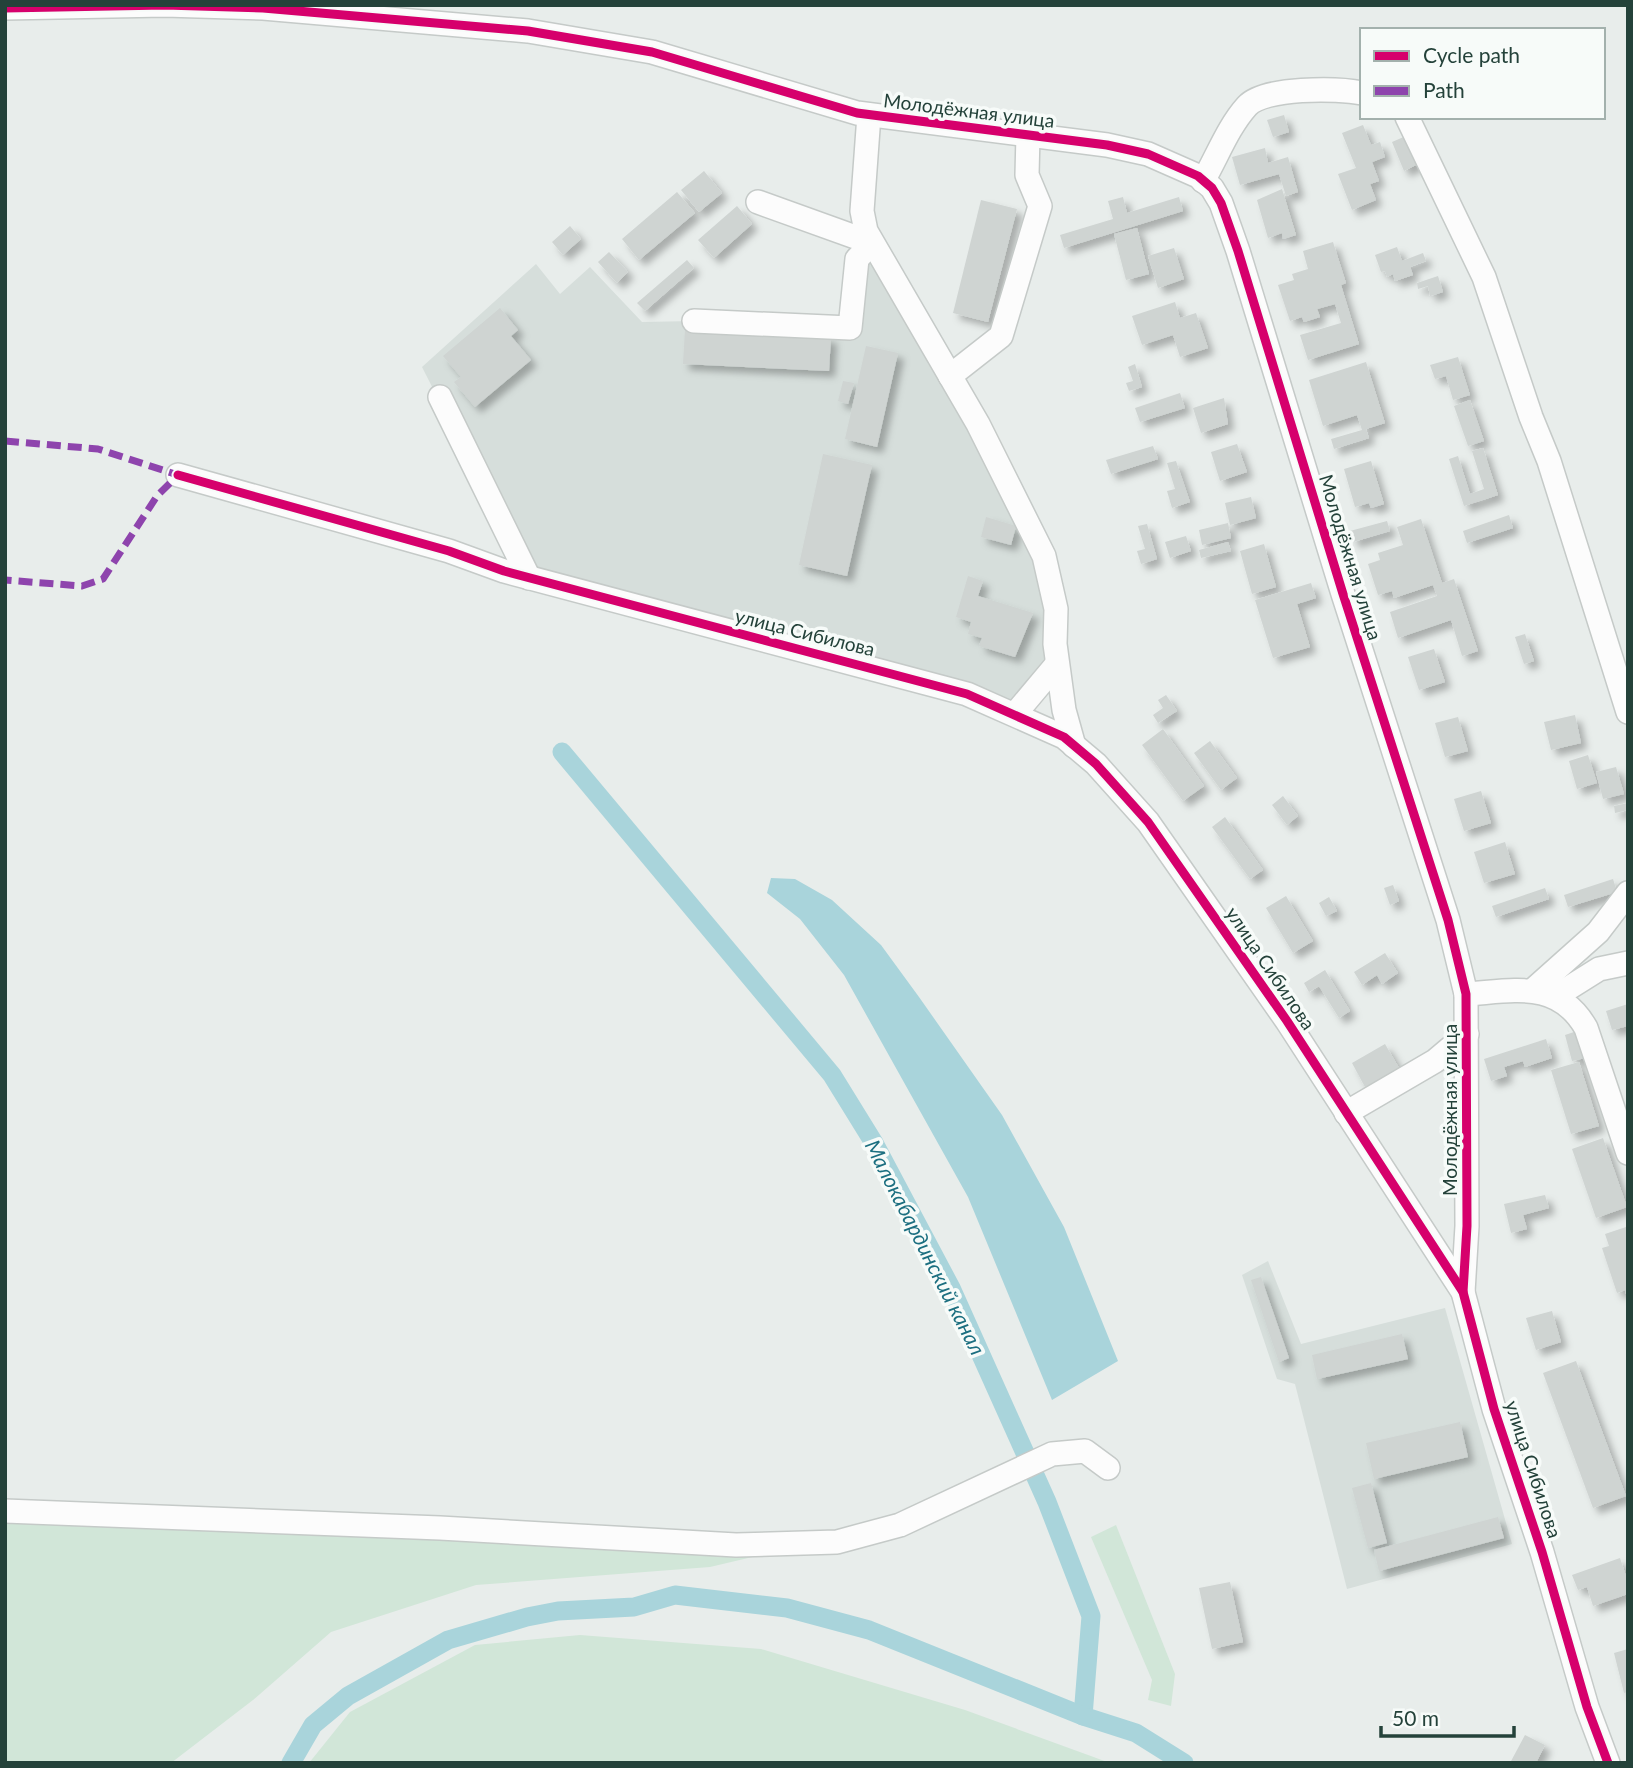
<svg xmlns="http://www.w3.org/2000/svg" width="1633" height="1768" font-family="Lato,sans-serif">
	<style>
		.built { fill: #d6dedb }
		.green { fill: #d1e6d8 }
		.water { fill: #a9d4db }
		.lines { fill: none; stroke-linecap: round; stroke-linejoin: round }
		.canal { stroke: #a9d4db; stroke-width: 19 }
		.building { fill: #cfd4d2; filter: url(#shadow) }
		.minor-casing { stroke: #c5cac8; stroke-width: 26 }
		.minor { stroke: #fcfcfc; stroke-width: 23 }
		.quiet { stroke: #8e44ad; stroke-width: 7; stroke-dasharray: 14 7; stroke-linecap: butt }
		.cycleway-casing { stroke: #f7fbf9; stroke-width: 13 }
		.cycleway { stroke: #d6006c; stroke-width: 9 }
		.labels { text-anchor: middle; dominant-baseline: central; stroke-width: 7; stroke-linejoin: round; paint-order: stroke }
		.street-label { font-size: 19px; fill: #24423a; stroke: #f7fbf9 }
		.water-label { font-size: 21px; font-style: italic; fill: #1c6f80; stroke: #f7fbf9 }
	</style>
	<defs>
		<filter id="shadow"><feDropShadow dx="6" dy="6" stdDeviation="3.5" flood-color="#0004"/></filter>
	</defs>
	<rect width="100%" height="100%" fill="#e8edeb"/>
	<!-- built -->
	<g class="built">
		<polygon points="872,243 1044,556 1055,644 1015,714 529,578 422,367 536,264 560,294 590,267 642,322 694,321 849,328"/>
		<polygon points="1268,1261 1301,1344 1445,1308 1512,1544 1347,1589 1295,1384 1277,1379 1242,1275"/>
	</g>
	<!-- green -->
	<g class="green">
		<polygon points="5,1518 774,1552 710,1567 476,1585 331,1632 253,1700 171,1763 5,1763"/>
		<polygon points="1116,1525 1175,1674 1171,1706 1148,1700 1152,1680 1091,1537"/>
		<polygon points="580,1635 761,1649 965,1710 1110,1763 309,1763 350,1712 475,1645"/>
	</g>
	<!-- water -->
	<polygon class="water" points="771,878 795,879 832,900 881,945 919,997 1002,1115 1064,1227 1118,1361 1052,1400 968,1197 844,975 800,919 767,893"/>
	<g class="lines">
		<!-- canal -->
		<g class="canal">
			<polyline points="562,752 832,1075 874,1143 951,1288 1047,1502 1091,1616 1083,1716 1136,1733 1184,1763"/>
			<polyline points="291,1763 313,1725 348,1696 448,1640 527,1617 558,1611 634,1607 675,1595 787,1608 869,1630 1083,1716"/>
		</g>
	</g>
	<!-- building -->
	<g class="building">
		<polygon points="1284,115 1289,132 1273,137 1267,120"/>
		<polygon points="1363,125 1371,145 1380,142 1385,157 1372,162 1379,181 1370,184 1376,200 1352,210 1338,174 1356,168 1342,133"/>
		<polygon points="1406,136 1418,164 1404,171 1392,142"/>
		<polygon points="1265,148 1268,163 1288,157 1298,192 1286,196 1279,174 1240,185 1232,157"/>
		<polygon points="704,171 722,193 699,212 681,190"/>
		<polygon points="1282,189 1296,235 1283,239 1282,233 1268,238 1257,200"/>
		<polygon points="677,192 695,213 639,260 622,239"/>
		<polygon points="1123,197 1127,213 1179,197 1183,211 1064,248 1060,235 1113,219 1108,201"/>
		<polygon points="981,200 1017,209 988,322 953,313"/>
		<polygon points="737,206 752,224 714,258 698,240"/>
		<polygon points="570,226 581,239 563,255 552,242"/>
		<polygon points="1137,228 1149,274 1126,280 1114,234"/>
		<polygon points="1333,242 1346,283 1341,285 1359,344 1308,360 1300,335 1341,323 1335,304 1317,309 1320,317 1304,322 1302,317 1290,321 1278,285 1294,280 1292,274 1308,269 1303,251"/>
		<polygon points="1397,247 1402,261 1423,253 1426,261 1410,267 1413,275 1395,281 1393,274 1387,277 1385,271 1381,272 1375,255"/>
		<polygon points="1174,248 1184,279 1158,288 1148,256"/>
		<polygon points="609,252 628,272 617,283 598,262"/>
		<polygon points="687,260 694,268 645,311 637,303"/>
		<polygon points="1438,276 1443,292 1430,296 1428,286 1418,289 1417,283"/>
		<polygon points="1175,302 1180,318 1196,313 1208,348 1180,357 1173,335 1142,345 1132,316"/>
		<polygon points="500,308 518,330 511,336 531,360 475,407 454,382 461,377 443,356"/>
		<polygon points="685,330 831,337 829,371 683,364"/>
		<polygon points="866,346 898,353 877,447 845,439"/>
		<polygon points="1458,357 1470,395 1453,400 1446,376 1435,379 1430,365"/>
		<polygon points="1366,362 1385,423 1366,429 1369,438 1334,449 1331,439 1362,430 1357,415 1323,426 1309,380"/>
		<polygon points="1135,364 1142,387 1129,391 1126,383 1133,381 1128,367"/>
		<polygon points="843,381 854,383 848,404 838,401"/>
		<polygon points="1180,393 1185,408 1140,422 1135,408"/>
		<polygon points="1224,398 1228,424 1201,433 1193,408"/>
		<polygon points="1470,400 1484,441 1468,446 1454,406"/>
		<polygon points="1237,444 1247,472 1220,481 1211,452"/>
		<polygon points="1153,446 1158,459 1111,474 1106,460"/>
		<polygon points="1483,448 1498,495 1464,506 1449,459 1458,456 1470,494 1484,489 1472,451"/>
		<polygon points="823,454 872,465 847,576 799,565"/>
		<polygon points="1176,461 1190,502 1172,508 1167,491 1175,489 1167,463"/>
		<polygon points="1371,461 1384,504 1371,508 1369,503 1355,507 1344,469"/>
		<polygon points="1251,497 1256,518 1230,525 1225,503"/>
		<polygon points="1509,515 1513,528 1467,543 1463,531"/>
		<polygon points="986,517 1016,526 1011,545 981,537"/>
		<polygon points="1421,519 1442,583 1454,579 1478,651 1462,656 1451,620 1398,638 1390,612 1437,596 1433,585 1394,598 1392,591 1378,595 1368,564 1380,560 1378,553 1403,545 1397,527"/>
		<polygon points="1387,521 1390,531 1353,542 1350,531"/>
		<polygon points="1228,523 1231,538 1202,545 1199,530"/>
		<polygon points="1147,524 1157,559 1141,564 1137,551 1145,549 1138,526"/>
		<polygon points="1186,536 1191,551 1170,558 1165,542"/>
		<polygon points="1228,542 1231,551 1201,558 1199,550"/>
		<polygon points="1264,544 1276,587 1252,594 1240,551"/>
		<polygon points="968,576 983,581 978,596 1033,613 1015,657 979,646 982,638 968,634 971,622 956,617"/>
		<polygon points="1311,583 1316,598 1297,604 1310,647 1273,658 1255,600"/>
		<polygon points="1525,634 1534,661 1524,664 1515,637"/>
		<polygon points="1434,649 1445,682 1419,690 1408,657"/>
		<polygon points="1166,695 1177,711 1158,723 1153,715 1163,708 1158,700"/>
		<polygon points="1575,715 1581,743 1551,750 1544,722"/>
		<polygon points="1458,717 1468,751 1445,757 1435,723"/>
		<polygon points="1163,729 1204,786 1183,801 1142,745"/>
		<polygon points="1210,741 1237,778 1221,790 1194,753"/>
		<polygon points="1588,755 1597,783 1577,789 1569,761"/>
		<polygon points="1616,767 1624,794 1603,799 1596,772"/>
		<polygon points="1481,791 1491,823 1464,831 1454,799"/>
		<polygon points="1283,796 1298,816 1287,825 1272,805"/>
		<polygon points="1628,803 1628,810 1615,813 1614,806"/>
		<polygon points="1225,817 1263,870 1250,879 1212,827"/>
		<polygon points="1505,842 1515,874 1484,883 1474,852"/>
		<polygon points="1613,879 1617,892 1568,907 1564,895"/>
		<polygon points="1393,885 1399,901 1390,905 1384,888"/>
		<polygon points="1545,888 1549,899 1496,917 1492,906"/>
		<polygon points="1286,896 1313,941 1293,953 1266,908"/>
		<polygon points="1329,897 1337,911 1326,916 1319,903"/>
		<polygon points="1385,953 1398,973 1382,984 1377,975 1362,985 1354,972"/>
		<polygon points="1325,970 1350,1011 1339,1018 1319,986 1309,992 1304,983"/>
		<polygon points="1628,1004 1628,1026 1612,1030 1606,1011"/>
		<polygon points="1577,1031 1585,1058 1572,1061 1565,1035"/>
		<polygon points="1546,1039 1552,1058 1525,1067 1523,1061 1504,1067 1507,1076 1491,1081 1484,1059"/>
		<polygon points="1385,1044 1399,1068 1365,1087 1352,1063"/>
		<polygon points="1579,1062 1599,1126 1571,1134 1551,1070"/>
		<polygon points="1603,1138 1627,1207 1596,1218 1572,1149"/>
		<polygon points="1545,1195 1549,1208 1523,1215 1527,1229 1511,1233 1504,1204"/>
		<polygon points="1626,1227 1628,1231 1627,1298 1625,1290 1617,1293 1602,1248 1609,1246 1605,1234"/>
		<polygon points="1261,1277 1289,1358 1279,1362 1251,1280"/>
		<polygon points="1552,1311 1561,1342 1536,1350 1526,1318"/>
		<polygon points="1402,1334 1408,1359 1317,1379 1312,1355"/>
		<polygon points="1576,1361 1626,1496 1593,1508 1543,1373"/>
		<polygon points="1460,1422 1468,1457 1374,1479 1366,1443"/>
		<polygon points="1371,1483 1387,1543 1368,1548 1352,1488"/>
		<polygon points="1498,1517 1504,1538 1379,1571 1374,1550"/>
		<polygon points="1620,1558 1628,1582 1628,1594 1593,1606 1587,1587 1578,1590 1572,1575"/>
		<polygon points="1230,1582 1243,1642 1212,1649 1199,1588"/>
		<polygon points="1628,1649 1628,1692 1624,1693 1614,1653"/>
		<polygon points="1525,1735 1545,1745 1536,1763 1510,1763"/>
	</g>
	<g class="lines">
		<!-- minor casing -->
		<g class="minor-casing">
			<g id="minor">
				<polyline points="5,8 165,5 263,8 528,31 652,52 857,113 1107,145 1148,154 1198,176 1212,188 1221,203 1238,251 1343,594 1448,920 1466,994 1467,1226 1463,1292"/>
				<polyline points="869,115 862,211 866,231 978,424 1044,556 1056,609 1055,644 1064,710 1074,746"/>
				<polyline points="1407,117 1484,277 1531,417 1549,461 1628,712"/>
				<path d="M1203,181C1217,157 1228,127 1247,106C1264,87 1337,88 1362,93"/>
				<polyline points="758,202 872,243"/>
				<polyline points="694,321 850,328 857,259 872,243"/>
				<polyline points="950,376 1001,336 1040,206 1027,175 1028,134"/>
				<polyline points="440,397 529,578"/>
				<polyline points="178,475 449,551 504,571 967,694 1064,737 1096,764 1148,822 1287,1021 1463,1292 1494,1409 1542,1552 1587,1707 1608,1763"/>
				<polyline points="1015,714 1057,664"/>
				<polyline points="1533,990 1598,932 1628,893"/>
				<path d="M1466,994C1514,991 1558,979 1586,1028L1628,1153"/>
				<polyline points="1556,996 1599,969 1628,963"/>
				<polyline points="1346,1113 1435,1061 1467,1034"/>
				<polyline points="5,1511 440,1528 736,1545 837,1542 900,1525 1052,1454 1085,1451 1108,1468"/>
			</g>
		</g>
		<!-- minor -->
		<use href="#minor" class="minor"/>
		<!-- quiet -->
		<polyline class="quiet" points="5,441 98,449 178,475 157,496 103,579 82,586 5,580"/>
		<!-- cycleway casing -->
		<g class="cycleway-casing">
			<g id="cycleway">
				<polyline points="5,8 165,5 263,8 528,31 652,52 857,113 1107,145 1148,154 1198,176 1212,188 1221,203 1238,251 1343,594 1448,920 1466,994 1467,1226 1463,1292"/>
				<polyline points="178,475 449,551 504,571 967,694 1064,737 1096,764 1148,822 1287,1021 1463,1292 1494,1409 1542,1552 1587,1707 1608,1763"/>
			</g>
		</g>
		<!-- cycleway -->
		<use href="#cycleway" class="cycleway"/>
	</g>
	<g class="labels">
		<!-- street labels -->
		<g class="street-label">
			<text transform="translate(969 110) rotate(7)">Молодёжная улица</text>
			<text transform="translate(1351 557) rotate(73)">Молодёжная улица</text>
			<text transform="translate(805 632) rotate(14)">улица Сибилова</text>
			<text transform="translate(1271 968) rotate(56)">улица Сибилова</text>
			<text transform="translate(1449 1110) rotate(-90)">Молодёжная улица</text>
			<text transform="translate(1534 1469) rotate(72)">улица Сибилова</text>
		</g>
		<!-- water labels -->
		<g class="water-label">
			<text transform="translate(926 1247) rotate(63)">Малокабардинский канал</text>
		</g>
	</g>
	<!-- border -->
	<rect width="1633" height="1768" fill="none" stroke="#24423a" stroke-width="14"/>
	<!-- legend -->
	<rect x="1360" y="28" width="245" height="91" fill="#f7fbf9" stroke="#a3b1ad" stroke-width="2"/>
	<rect x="1374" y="51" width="35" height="10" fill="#d6006c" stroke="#a3b1ad" stroke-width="2"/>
	<text x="1423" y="63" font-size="21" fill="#24423a">Cycle path</text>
	<rect x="1374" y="86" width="35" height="10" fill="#8e44ad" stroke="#a3b1ad" stroke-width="2"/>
	<text x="1423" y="98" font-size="21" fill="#24423a">Path</text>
	<!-- scale -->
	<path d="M1381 1726v10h133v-10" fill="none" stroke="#24423a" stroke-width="3.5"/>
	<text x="1392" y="1726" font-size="21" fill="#24423a" stroke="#f7fbf9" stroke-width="5" paint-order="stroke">50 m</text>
</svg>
